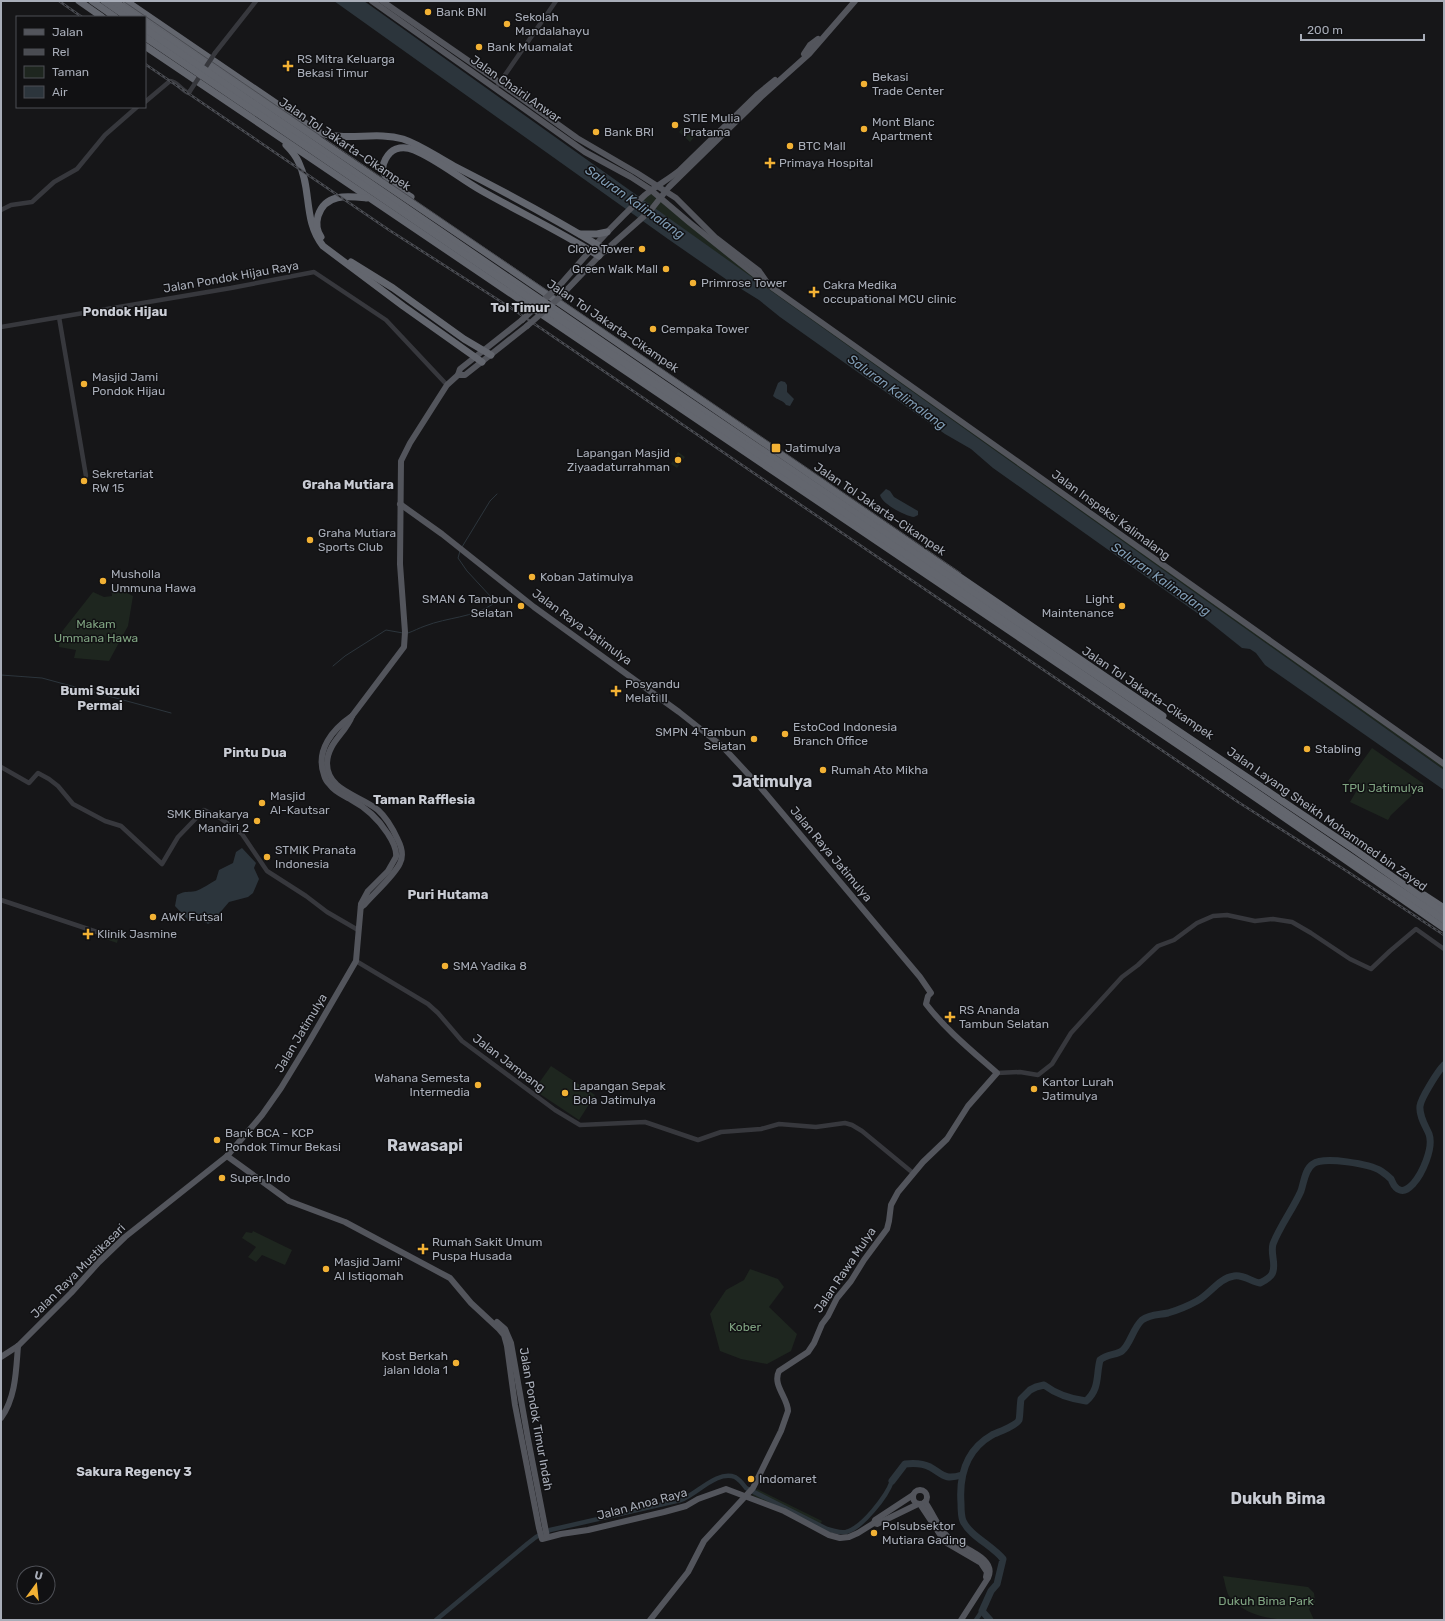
<svg xmlns="http://www.w3.org/2000/svg" width="1445" height="1621" font-family="Rubik,sans-serif">
	<style>
		.green { fill: #1e261f }
		.water { fill: #2c353c }
		.lines { fill: none; stroke-linecap: round; stroke-linejoin: round }
		.stream { stroke: #2c353c; stroke-width: 1 }
		.canal { stroke: #2c353c; stroke-width: 4.5 }
		.river { stroke: #2c353c; stroke-width: 7 }
		.minor { stroke: #37383d; stroke-width: 4.5 }
		.major { stroke: #53555c; stroke-width: 6 }
		.highway { stroke: #63666e; stroke-width: 7 }
		.tram { stroke: #4a4c52; stroke-width: 1 }
		.rail-casing { stroke: #4a4c52; stroke-width: 2.5 }
		.rail { stroke: #111113; stroke-width: 1; stroke-dasharray: 3; stroke-linecap: butt }
		.minor-bridge { stroke: #37383d; stroke-width: 4.5 }
		.major-bridge { stroke: #53555c; stroke-width: 6 }
		.highway-bridge { stroke: #63666e; stroke-width: 7 }
		.poi-dot { fill: #f2b134; stroke: #111113; stroke-width: 1.5 }
		.labels { text-anchor: middle; dominant-baseline: central; stroke-width: 3; stroke-linejoin: round; paint-order: stroke }
		.poi-label { font-size: 12px; fill: #a8adb8; stroke: #111113; text-anchor: start }
		.street-label { font-size: 12px; fill: #a8adb8; stroke: #111113 }
		.park-label { font-size: 12px; fill: #7fa381; stroke: #111113 }
		.water-label { font-size: 13px; font-style: italic; fill: #7f9bb3; stroke: #111113 }
		.neighbourhood-label { font-size: 13px; font-weight: bold; fill: #c9ccd4; stroke: #111113 }
		.district-label { font-size: 16px; font-weight: bold; fill: #c9ccd4; stroke: #111113 }
	</style>
	<rect width="100%" height="100%" fill="#161618"/>
	<!-- green -->
	<g class="green">
		<polygon points="684,126 695,136 690,142 679,132"/>
		<polygon points="651,190 725,251 1444,764 1444,770 641,199"/>
		<polygon points="678,452 685,457 677,468 671,464"/>
		<polygon points="111,585 133,596 128,626 109,661 74,658 76,650 59,647 60,634 93,592 104,597 112,596"/>
		<polygon points="1372,748 1424,784 1391,815 1388,820 1350,802 1357,790 1348,781"/>
		<polygon points="102,929 119,935 117,943 100,937"/>
		<polygon points="551,1066 595,1095 579,1120 534,1090"/>
		<polygon points="253,1231 292,1250 285,1265 262,1255 256,1262 248,1257 256,1247 242,1238 246,1232 252,1233"/>
		<polygon points="750,1269 778,1279 784,1287 769,1307 797,1334 791,1351 767,1364 741,1359 720,1351 710,1314 726,1290 744,1280"/>
		<polygon points="757,1489 822,1521 818,1528 752,1495"/>
		<path d="M1223,1576L1308,1587L1314,1593L1315,1602L1309,1609L1314,1620C1282,1620 1249,1621 1229,1596C1226,1591 1225,1582 1223,1576Z"/>
	</g>
	<!-- water -->
	<g class="water">
		<polygon points="334,1 364,1 1444,770 1444,790 1265,665 1256,653 1250,649 1242,648 1207,620 993,468 971,449 945,434 780,317 759,300 730,282 668,239"/>
		<path d="M781,381L785,382L787,385V392L794,399L790,406L786,405C783,400 777,400 773,396L778,383Z"/>
		<path d="M886,489L890,491L894,497L918,511V515L914,517C905,516 882,504 880,495Z"/>
		<path d="M242,848L256,863L254,868L259,879L253,893L248,897L229,902L212,922L208,924C204,920 195,920 189,921L175,906L177,895C187,890 187,893 196,891C200,890 211,883 216,880L219,870L233,863L236,852Z"/>
	</g>
	<g class="lines">
		<!-- stream -->
		<g class="stream">
			<polyline points="462,547 490,501 497,494"/>
			<path d="M408,633C414,631 419,628 425,626C448,617 472,618 493,604L492,598L467,571L458,558L460,551"/>
			<polyline points="333,666 345,656 386,630 403,633"/>
			<polyline points="1,675 42,678 171,713"/>
		</g>
		<!-- canal -->
		<g class="canal">
			<path d="M436,1620L527,1544L536,1537L550,1530L681,1500C697,1494 717,1470 735,1477C739,1479 743,1484 746,1488L827,1529C833,1531 839,1533 846,1532C862,1528 887,1496 892,1481"/>
			<polyline points="976,1620 982,1611"/>
		</g>
		<!-- river -->
		<g class="river">
			<path d="M892,1481L905,1464C913,1463 922,1463 930,1467C944,1475 944,1480 962,1475"/>
			<path d="M990,1620L982,1611L991,1591L997,1584L1003,1559C993,1546 970,1536 963,1521C961,1516 961,1508 961,1503C959,1475 966,1450 992,1435C998,1432 1016,1426 1019,1420C1020,1417 1020,1404 1021,1399L1030,1390L1036,1387L1044,1385C1056,1394 1071,1399 1086,1401C1100,1389 1096,1375 1100,1360C1107,1354 1116,1355 1122,1351C1130,1345 1133,1328 1142,1320C1150,1314 1159,1315 1168,1313C1178,1310 1188,1306 1197,1301C1210,1294 1219,1278 1234,1276C1243,1274 1252,1282 1260,1283C1264,1281 1270,1278 1272,1274C1277,1265 1270,1254 1273,1244C1280,1226 1293,1209 1301,1191C1304,1182 1305,1169 1313,1164C1324,1156 1370,1164 1381,1171C1384,1173 1388,1176 1391,1179C1393,1183 1394,1188 1400,1190C1405,1192 1409,1188 1413,1184C1422,1174 1434,1148 1429,1134C1425,1125 1419,1116 1420,1106C1421,1098 1438,1071 1444,1065"/>
		</g>
		<!-- minor -->
		<g class="minor">
			<polyline points="215,53 256,1"/>
			<polyline points="498,85 556,1"/>
			<path d="M145,102L170,81C178,81 181,91 189,93L190,91"/>
			<polyline points="1,210 11,205 32,202 54,182 77,169 105,135 137,107"/>
			<polyline points="59,317 86,476"/>
			<polyline points="1,327 231,288 314,272 386,320 447,385"/>
			<polyline points="1,767 29,783 38,773 49,779 58,786 73,804 105,821 121,826 162,864 178,837 204,810 220,818 242,834 267,871 306,896 327,912 358,930"/>
			<polyline points="1,900 97,932"/>
			<polyline points="356,961 428,1004 438,1013 462,1041 555,1110 580,1125 645,1122 698,1140 721,1132 761,1129 779,1124 816,1127 845,1123 852,1125 862,1131 913,1173"/>
			<polyline points="997,1073 1020,1072 1038,1075 1052,1064 1071,1033 1122,977 1138,965 1158,946 1174,940 1197,923 1213,916 1227,915 1255,921 1273,919 1292,922 1311,933 1350,959 1371,969 1390,951 1416,929 1444,949"/>
		</g>
		<!-- major -->
		<g class="major">
			<polyline points="372,1 585,152 631,177 651,190 690,223 760,279 1444,764"/>
			<polyline points="382,1 489,75 577,138 637,173 676,198 716,238 759,271 766,281"/>
			<polyline points="804,54 810,45 818,39"/>
			<path d="M560,285C587,254 614,223 645,195C656,186 669,179 680,170L758,94L775,80"/>
			<polyline points="559,298 599,256 650,211 669,187 761,97 809,54 855,1"/>
			<polyline points="458,375 465,375 527,326"/>
			<path d="M400,504L442,534L534,607L679,712L722,746L761,788L920,977L931,993L928,996L926,1004C946,1030 972,1051 997,1073L968,1106L947,1139L923,1162L898,1192L891,1205L889,1221L887,1229L864,1260L851,1281L837,1298L828,1316L822,1324L814,1343L808,1352L779,1371C772,1385 788,1398 788,1411L781,1431L753,1488L704,1541L688,1572L650,1620"/>
			<path d="M361,907L364,905C374,893 395,875 400,863C404,855 402,848 398,840C393,829 387,818 378,810C360,795 327,791 327,763C328,742 346,733 352,716L404,647L405,632L400,564L401,461L410,443L438,399L447,385L458,375L460,369L522,320"/>
			<polyline points="227,1156 289,1201 345,1222 450,1278 471,1303 499,1329 504,1335 507,1346 515,1405 539,1528 542,1539 561,1534 588,1530 664,1512 686,1506 698,1499 726,1489 784,1511 829,1535 840,1538 849,1537 858,1533 874,1523 875,1520 913,1495"/>
			<polyline points="497,1322 505,1329 511,1343 528,1439 547,1537"/>
			<path d="M1,1357L18,1346L71,1293L99,1262L125,1237L227,1156L262,1115L281,1088L309,1042L356,961L361,904L368,891L388,871L396,857C397,849 392,840 388,834C378,818 367,808 350,799C343,795 335,792 330,785C327,782 325,779 324,775C315,750 333,729 352,716"/>
			<path d="M1,1418C16,1397 16,1370 18,1346"/>
			<circle cx="920" cy="1497" r="7"/>
			<path d="M925,1502C933,1513 938,1528 948,1537C959,1548 998,1557 988,1578L961,1620"/>
			<polyline points="920,1504 945,1542 981,1563 987,1572 986,1577"/>
			<polyline points="874,1523 877,1524 918,1504"/>
		</g>
		<!-- highway -->
		<g class="highway">
			<polyline points="79,1 102,17"/>
			<polyline points="92,1 115,17"/>
			<polyline points="104,1 127,17"/>
			<polyline points="114,1 138,17"/>
			<path d="M126,1L318,132C345,142 375,131 403,139C421,145 437,157 454,166C505,192 557,220 606,250"/>
			<polyline points="145,22 507,267 1163,716"/>
			<polyline points="145,46 1227,778 1444,928"/>
			<path d="M286,145C291,150 296,156 299,163C312,190 303,221 323,246L403,306L482,362"/>
			<path d="M411,197C402,191 388,184 384,173C380,165 388,152 396,149C402,147 409,148 414,150C438,160 459,178 482,191C521,213 561,232 599,256"/>
			<polyline points="580,234 597,234 607,232"/>
			<path d="M321,237C317,231 316,223 318,216C325,193 348,196 366,198"/>
			<polyline points="351,262 393,288 464,339 491,355"/>
			<polyline points="1424,895 1444,908"/>
		</g>
		<!-- tram -->
		<polyline class="tram" points="123,1 961,573"/>
		<!-- rail casing -->
		<g class="rail-casing">
			<g id="rail">
				<polyline points="59,1 82,17"/>
				<polyline points="145,64 389,230 511,308 1238,802 1345,870 1444,935"/>
			</g>
		</g>
		<!-- rail -->
		<use href="#rail" class="rail"/>
		<!-- minor-bridge -->
		<polyline class="minor-bridge" points="190,91 215,53"/>
		<!-- major-bridge -->
		<g class="major-bridge">
			<polyline points="522,320 560,285"/>
			<polyline points="527,326 559,298"/>
		</g>
		<!-- highway-bridge -->
		<g class="highway-bridge">
			<polyline points="145,29 664,384 1352,848 1444,913"/>
			<polyline points="145,37 1444,920"/>
		</g>
	</g>
	<!-- markers -->
	<g class="poi-dot">
		<circle cx="428" cy="12" r="4"/>
		<circle cx="507" cy="24" r="4"/>
		<circle cx="479" cy="47" r="4"/>
		<path d="M286 60h4v4h4v4h-4v4h-4v-4h-4v-4h4z"/>
		<circle cx="864" cy="84" r="4"/>
		<circle cx="675" cy="125" r="4"/>
		<circle cx="864" cy="129" r="4"/>
		<circle cx="596" cy="132" r="4"/>
		<circle cx="790" cy="146" r="4"/>
		<path d="M768 157h4v4h4v4h-4v4h-4v-4h-4v-4h4z"/>
		<circle cx="642" cy="249" r="4"/>
		<circle cx="666" cy="269" r="4"/>
		<circle cx="693" cy="283" r="4"/>
		<path d="M812 286h4v4h4v4h-4v4h-4v-4h-4v-4h4z"/>
		<circle cx="653" cy="329" r="4"/>
		<circle cx="84" cy="384" r="4"/>
		<rect x="771" y="443" width="10" height="10" rx="2"/>
		<circle cx="678" cy="460" r="4"/>
		<circle cx="84" cy="481" r="4"/>
		<circle cx="310" cy="540" r="4"/>
		<circle cx="532" cy="577" r="4"/>
		<circle cx="103" cy="581" r="4"/>
		<circle cx="521" cy="606" r="4"/>
		<circle cx="1122" cy="606" r="4"/>
		<path d="M614 685h4v4h4v4h-4v4h-4v-4h-4v-4h4z"/>
		<circle cx="785" cy="734" r="4"/>
		<circle cx="754" cy="739" r="4"/>
		<circle cx="1307" cy="749" r="4"/>
		<circle cx="823" cy="770" r="4"/>
		<circle cx="262" cy="803" r="4"/>
		<circle cx="257" cy="821" r="4"/>
		<circle cx="267" cy="857" r="4"/>
		<circle cx="153" cy="917" r="4"/>
		<path d="M86 928h4v4h4v4h-4v4h-4v-4h-4v-4h4z"/>
		<circle cx="445" cy="966" r="4"/>
		<path d="M948 1011h4v4h4v4h-4v4h-4v-4h-4v-4h4z"/>
		<circle cx="478" cy="1085" r="4"/>
		<circle cx="1034" cy="1089" r="4"/>
		<circle cx="565" cy="1093" r="4"/>
		<circle cx="217" cy="1140" r="4"/>
		<circle cx="222" cy="1178" r="4"/>
		<path d="M421 1243h4v4h4v4h-4v4h-4v-4h-4v-4h4z"/>
		<circle cx="326" cy="1269" r="4"/>
		<circle cx="456" cy="1363" r="4"/>
		<circle cx="751" cy="1479" r="4"/>
		<circle cx="874" cy="1533" r="4"/>
	</g>
	<g class="labels">
		<!-- poi labels -->
		<g class="poi-label">
			<text x="436" y="12">Bank BNI</text>
			<text x="515" y="17">Sekolah<tspan x="515" dy="14">Mandalahayu</tspan></text>
			<text x="487" y="47">Bank Muamalat</text>
			<text x="297" y="59">RS Mitra Keluarga<tspan x="297" dy="14">Bekasi Timur</tspan></text>
			<text x="872" y="77">Bekasi<tspan x="872" dy="14">Trade Center</tspan></text>
			<text x="683" y="118">STIE Mulia<tspan x="683" dy="14">Pratama</tspan></text>
			<text x="872" y="122">Mont Blanc<tspan x="872" dy="14">Apartment</tspan></text>
			<text x="604" y="132">Bank BRI</text>
			<text x="798" y="146">BTC Mall</text>
			<text x="779" y="163">Primaya Hospital</text>
			<text x="634" y="249" text-anchor="end">Clove Tower</text>
			<text x="658" y="269" text-anchor="end">Green Walk Mall</text>
			<text x="701" y="283">Primrose Tower</text>
			<text x="823" y="285">Cakra Medika<tspan x="823" dy="14">occupational MCU clinic</tspan></text>
			<text x="661" y="329">Cempaka Tower</text>
			<text x="92" y="377">Masjid Jami<tspan x="92" dy="14">Pondok Hijau</tspan></text>
			<text x="785" y="448">Jatimulya</text>
			<text x="670" y="453" text-anchor="end">Lapangan Masjid<tspan x="670" dy="14">Ziyaadaturrahman</tspan></text>
			<text x="92" y="474">Sekretariat<tspan x="92" dy="14">RW 15</tspan></text>
			<text x="318" y="533">Graha Mutiara<tspan x="318" dy="14">Sports Club</tspan></text>
			<text x="111" y="574">Musholla<tspan x="111" dy="14">Ummuna Hawa</tspan></text>
			<text x="540" y="577">Koban Jatimulya</text>
			<text x="513" y="599" text-anchor="end">SMAN 6 Tambun<tspan x="513" dy="14">Selatan</tspan></text>
			<text x="1114" y="599" text-anchor="end">Light<tspan x="1114" dy="14">Maintenance</tspan></text>
			<text x="625" y="684">Posyandu<tspan x="625" dy="14">Melati II</tspan></text>
			<text x="793" y="727">EstoCod Indonesia<tspan x="793" dy="14">Branch Office</tspan></text>
			<text x="746" y="732" text-anchor="end">SMPN 4 Tambun<tspan x="746" dy="14">Selatan</tspan></text>
			<text x="1315" y="749">Stabling</text>
			<text x="831" y="770">Rumah Ato Mikha</text>
			<text x="270" y="796">Masjid<tspan x="270" dy="14">Al-Kautsar</tspan></text>
			<text x="249" y="814" text-anchor="end">SMK Binakarya<tspan x="249" dy="14">Mandiri 2</tspan></text>
			<text x="275" y="850">STMIK Pranata<tspan x="275" dy="14">Indonesia</tspan></text>
			<text x="161" y="917">AWK Futsal</text>
			<text x="97" y="934">Klinik Jasmine</text>
			<text x="453" y="966">SMA Yadika 8</text>
			<text x="959" y="1010">RS Ananda<tspan x="959" dy="14">Tambun Selatan</tspan></text>
			<text x="470" y="1078" text-anchor="end">Wahana Semesta<tspan x="470" dy="14">Intermedia</tspan></text>
			<text x="1042" y="1082">Kantor Lurah<tspan x="1042" dy="14">Jatimulya</tspan></text>
			<text x="573" y="1086">Lapangan Sepak<tspan x="573" dy="14">Bola Jatimulya</tspan></text>
			<text x="225" y="1133">Bank BCA - KCP<tspan x="225" dy="14">Pondok Timur Bekasi</tspan></text>
			<text x="230" y="1178">Super Indo</text>
			<text x="432" y="1242">Rumah Sakit Umum<tspan x="432" dy="14">Puspa Husada</tspan></text>
			<text x="334" y="1262">Masjid Jami'<tspan x="334" dy="14">Al Istiqomah</tspan></text>
			<text x="448" y="1356" text-anchor="end">Kost Berkah<tspan x="448" dy="14">jalan Idola 1</tspan></text>
			<text x="759" y="1479">Indomaret</text>
			<text x="882" y="1526">Polsubsektor<tspan x="882" dy="14">Mutiara Gading</tspan></text>
		</g>
		<!-- street labels -->
		<g class="street-label">
			<text transform="translate(516 89) rotate(35)">Jalan Chairil Anwar</text>
			<text transform="translate(345 144) rotate(34)">Jalan Tol Jakarta–Cikampek</text>
			<text transform="translate(231 277) rotate(-10)">Jalan Pondok Hijau Raya</text>
			<text transform="translate(613 326) rotate(34)">Jalan Tol Jakarta–Cikampek</text>
			<text transform="translate(880 509) rotate(34)">Jalan Tol Jakarta–Cikampek</text>
			<text transform="translate(1111 515) rotate(36)">Jalan Inspeksi Kalimalang</text>
			<text transform="translate(582 627) rotate(36)">Jalan Raya Jatimulya</text>
			<text transform="translate(1148 693) rotate(34)">Jalan Tol Jakarta–Cikampek</text>
			<text transform="translate(1327 819) rotate(35)">Jalan Layang Sheikh Mohammed bin Zayed</text>
			<text transform="translate(831 854) rotate(50)">Jalan Raya Jatimulya</text>
			<text transform="translate(301 1033) rotate(-59)">Jalan Jatimulya</text>
			<text transform="translate(509 1063) rotate(37)">Jalan Jampang</text>
			<text transform="translate(845 1270) rotate(-56)">Jalan Rawa Mulya</text>
			<text transform="translate(78 1271) rotate(-45)">Jalan Raya Mustikasari</text>
			<text transform="translate(536 1419) rotate(80)">Jalan Pondok Timur Indah</text>
			<text transform="translate(642 1504) rotate(-15)">Jalan Anoa Raya</text>
		</g>
		<!-- park labels -->
		<g class="park-label">
			<text x="96" y="624">Makam<tspan x="96" dy="14">Ummana Hawa</tspan></text>
			<text x="1383" y="788">TPU Jatimulya</text>
			<text x="745" y="1327">Kober</text>
			<text x="1266" y="1601">Dukuh Bima Park</text>
		</g>
		<!-- water labels -->
		<g class="water-label">
			<text transform="translate(635 202) rotate(35)">Saluran Kalimalang</text>
			<text transform="translate(897 392) rotate(36)">Saluran Kalimalang</text>
			<text transform="translate(1161 579) rotate(35)">Saluran Kalimalang</text>
		</g>
		<!-- neighbourhood labels -->
		<g class="neighbourhood-label">
			<text x="520" y="307">Tol Timur</text>
			<text x="125" y="311">Pondok Hijau</text>
			<text x="348" y="484">Graha Mutiara</text>
			<text x="100" y="690">Bumi Suzuki<tspan x="100" dy="15">Permai</tspan></text>
			<text x="255" y="752">Pintu Dua</text>
			<text x="424" y="799">Taman Rafflesia</text>
			<text x="448" y="894">Puri Hutama</text>
			<text x="134" y="1471">Sakura Regency 3</text>
		</g>
		<!-- district labels -->
		<g class="district-label">
			<text x="772" y="781">Jatimulya</text>
			<text x="425" y="1145">Rawasapi</text>
			<text x="1278" y="1498">Dukuh Bima</text>
		</g>
	</g>
	<!-- border -->
	<rect width="1445" height="1621" fill="none" stroke="#a8adb8" stroke-width="4"/>
	<!-- legend -->
	<rect x="16" y="16" width="130" height="92" fill="#111113" stroke="#4d4f55"/>
	<rect x="24" y="29" width="20" height="6" fill="#53555c" stroke="#4d4f55"/>
	<text x="52" y="36" font-size="12" fill="#a8adb8">Jalan</text>
	<rect x="24" y="49" width="20" height="6" fill="#4a4c52" stroke="#4d4f55"/>
	<text x="52" y="56" font-size="12" fill="#a8adb8">Rel</text>
	<rect x="24" y="66" width="20" height="12" fill="#1e261f" stroke="#4d4f55"/>
	<text x="52" y="76" font-size="12" fill="#a8adb8">Taman</text>
	<rect x="24" y="86" width="20" height="12" fill="#2c353c" stroke="#4d4f55"/>
	<text x="52" y="96" font-size="12" fill="#a8adb8">Air</text>
	<!-- north arrow -->
	<g transform="translate(36 1585) rotate(15)"><circle r="19" fill="#111113" stroke="#4d4f55"/>
	<path d="M0-3L7 15L0 10L-7 15Z" fill="#f2b134"/>
	<text y="-6" font-size="11" font-weight="bold" text-anchor="middle" fill="#a8adb8">U</text>
	</g>
	<!-- scale -->
	<path d="M1301 34v6h123v-6" fill="none" stroke="#a8adb8" stroke-width="2"/>
	<text x="1307" y="34" font-size="12" fill="#a8adb8" stroke="#111113" stroke-width="3" paint-order="stroke">200 m</text>
</svg>
